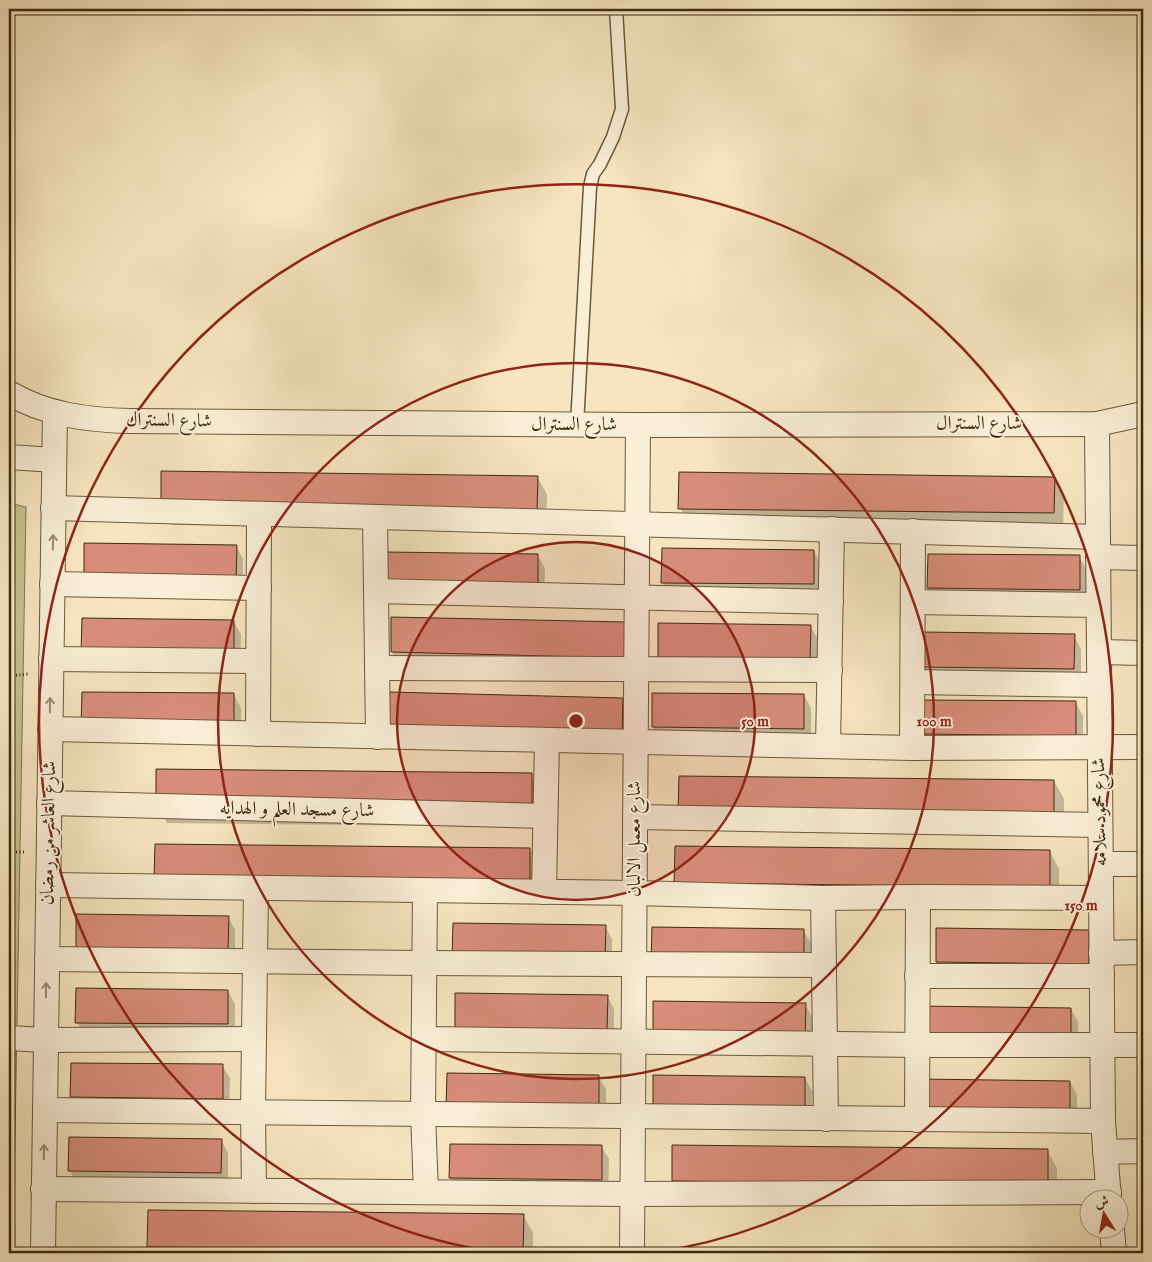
<svg xmlns="http://www.w3.org/2000/svg" width="1152" height="1262" font-family="'IM FELL English',Amiri,serif">
	<style>
		.green { fill: #c4c28d; stroke: #80764e }
		.shadow { fill: #0003 }
		.building { fill: #d88d7b; stroke: #3d2a0f }
		.lines { fill: none; stroke-linecap: round; stroke-linejoin: round }
		.service-casing { stroke: #6b593b; stroke-width: 15 }
		.minor-casing { stroke: #6b593b; stroke-width: 26 }
		.path { stroke: #3d2a0f; stroke-width: 3; stroke-dasharray: 1 2.5; stroke-linecap: butt }
		.service { stroke: #f9eed6; stroke-width: 12 }
		.minor { stroke: #f9eed6; stroke-width: 24 }
		.oneway { stroke: #9b8c72 }
		.ring { fill: none; stroke: #8f2418; stroke-width: 2.5 }
		.labels { text-anchor: middle; dominant-baseline: central; stroke-width: 4; stroke-linejoin: round; paint-order: stroke }
		.street-label { font-size: 19px; fill: #3d2a0f; stroke: #f9eed6 }
		.centre { fill: #8f2418; stroke: #f9eed6; stroke-width: 2.5 }
		.ring-label { font-size: 15px; text-anchor: middle; font-weight: bold; fill: #8f2418; stroke: #f9eed6; stroke-width: 4; stroke-linejoin: round; paint-order: stroke }
	</style>
	<rect width="100%" height="100%" fill="#f6e5c0"/>
	<filter id="stains"><feTurbulence type="fractalNoise" baseFrequency=".004" numOctaves="4"/><feColorMatrix values="0 0 0 0 .2 0 0 0 0 .09 0 0 0 0 .02 0 0 0 .5 -.17"/></filter>
	<radialGradient id="worn" r=".72"><stop offset=".6" stop-color="#630" stop-opacity="0"/><stop offset="1" stop-color="#630" stop-opacity=".3"/></radialGradient>
	<!-- green -->
	<polygon class="green" points="9,503 26,507 13,1253 9,1253"/>
	<!-- shadow -->
	<g class="shadow">
		<polygon points="537,477 547,494 546,529 172,525 162,508"/>
		<polygon points="1054,478 1064,495 1063,530 690,525 680,508"/>
		<polygon points="236,546 243,559 243,592 93,590"/>
		<polygon points="814,551 821,564 821,597 670,595 662,582"/>
		<polygon points="537,555 545,568 544,601 394,599"/>
		<polygon points="1079,557 1087,570 1087,603 936,601 928,588"/>
		<polygon points="233,621 241,634 240,667 90,665"/>
		<polygon points="625,624 634,674 402,669 392,652"/>
		<polygon points="810,626 818,639 817,672 659,657"/>
		<polygon points="1074,636 1081,649 1081,681 931,680 923,667"/>
		<polygon points="234,695 241,708 241,741 90,739"/>
		<polygon points="804,695 811,708 811,742 660,740 653,727"/>
		<polygon points="622,699 632,716 631,750 399,745"/>
		<polygon points="925,701 1076,703 1083,716 1083,749 932,747 925,734"/>
		<polygon points="531,775 541,792 541,827 167,823 157,805"/>
		<polygon points="1054,781 1064,799 1064,834 679,812"/>
		<polygon points="530,849 540,866 540,902 165,897"/>
		<polygon points="1050,852 1059,869 1059,904 675,882"/>
		<polygon points="228,917 235,930 235,963 85,962"/>
		<polygon points="605,926 612,939 612,973 454,958"/>
		<polygon points="938,929 1088,931 1096,944 1095,977 944,975 937,962"/>
		<polygon points="803,930 811,943 811,976 660,974"/>
		<polygon points="228,991 235,1004 235,1037 84,1035 77,1022"/>
		<polygon points="607,996 614,1009 614,1043 464,1041"/>
		<polygon points="805,1005 813,1018 812,1051 662,1049"/>
		<polygon points="1071,1009 1078,1022 1078,1055 927,1053"/>
		<polygon points="222,1065 230,1078 229,1112 79,1110 71,1097"/>
		<polygon points="598,1076 606,1089 606,1122 447,1108"/>
		<polygon points="805,1078 812,1091 812,1124 654,1109"/>
		<polygon points="1070,1082 1077,1095 1077,1128 926,1126"/>
		<polygon points="70,1138 221,1140 228,1153 228,1186 77,1184 70,1171"/>
		<polygon points="601,1146 609,1159 608,1192 458,1191 450,1178"/>
		<polygon points="673,1146 1047,1150 1057,1168 1057,1202 683,1198 673,1181"/>
		<polygon points="523,1215 533,1233 533,1253 152,1253 148,1246"/>
	</g>
	<!-- building -->
	<g class="building">
		<polygon points="161,471 538,476 537,512 161,508"/>
		<polygon points="679,472 1055,477 1054,513 678,509"/>
		<polygon points="84,543 237,545 236,580 84,578"/>
		<polygon points="662,548 814,550 814,584 661,583"/>
		<polygon points="386,552 538,554 538,588 385,587"/>
		<polygon points="928,554 1080,555 1080,590 927,588"/>
		<polygon points="391,617 625,622 625,658 391,652"/>
		<polygon points="82,618 234,620 234,654 81,653"/>
		<polygon points="658,623 811,625 810,659 658,658"/>
		<polygon points="922,632 1075,634 1074,669 922,667"/>
		<polygon points="82,692 234,693 234,728 81,726"/>
		<polygon points="389,692 623,698 622,733 388,728"/>
		<polygon points="652,693 804,694 804,729 652,727"/>
		<polygon points="924,700 1076,701 1076,736 924,734"/>
		<polygon points="156,769 532,773 532,810 156,806"/>
		<polygon points="679,776 1054,780 1054,817 678,812"/>
		<polygon points="155,844 530,848 530,885 154,880"/>
		<polygon points="675,846 1050,850 1050,887 674,883"/>
		<polygon points="76,914 229,916 228,950 76,949"/>
		<polygon points="453,923 606,925 605,960 452,958"/>
		<polygon points="652,927 804,929 804,963 651,962"/>
		<polygon points="936,928 1089,930 1089,964 936,962"/>
		<polygon points="76,988 228,990 228,1024 75,1023"/>
		<polygon points="455,993 608,995 607,1030 455,1028"/>
		<polygon points="653,1001 806,1003 805,1038 653,1036"/>
		<polygon points="919,1006 1071,1008 1071,1042 918,1041"/>
		<polygon points="71,1063 223,1064 223,1099 70,1097"/>
		<polygon points="447,1073 599,1075 599,1109 446,1108"/>
		<polygon points="653,1075 805,1077 805,1111 653,1109"/>
		<polygon points="918,1079 1070,1081 1070,1116 918,1114"/>
		<polygon points="69,1137 222,1139 221,1173 68,1171"/>
		<polygon points="450,1144 602,1145 602,1180 449,1178"/>
		<polygon points="672,1145 1048,1149 1048,1185 672,1181"/>
		<polygon points="148,1210 524,1214 523,1251 147,1247"/>
	</g>
	<g class="lines">
		<!-- service casing -->
		<g class="service-casing">
			<polyline id="service" points="577,425 590,187 593,174 600,164 613,137 622,109 616,9"/>
		</g>
		<!-- minor casing -->
		<g class="minor-casing">
			<g id="minor">
				<path d="M9,393C46,415 88,420 130,421L638,425L1097,424L1143,414"/>
				<polyline points="1097,424 1103,1121 1109,1200"/>
				<polyline points="9,457 54,460"/>
				<polyline points="53,508 1098,537"/>
				<polyline points="375,517 378,737"/>
				<polyline points="1098,557 1143,558"/>
				<polyline points="52,584 259,588"/>
				<polyline points="376,591 831,602"/>
				<polyline points="913,602 1098,605"/>
				<polyline points="1099,652 1143,653"/>
				<polyline points="51,659 258,661"/>
				<polyline points="377,668 830,670"/>
				<polyline points="913,682 1099,685"/>
				<polyline points="50,729 912,748 1143,747"/>
				<polyline points="258,734 259,514"/>
				<polyline points="828,746 832,529"/>
				<polyline points="912,748 913,531"/>
				<polyline points="49,803 545,816"/>
				<polyline points="635,817 1100,825"/>
				<polyline points="1101,864 1143,864"/>
				<polyline points="48,885 635,893 823,898 918,897 1101,898"/>
				<polyline points="425,891 423,1114 426,1192"/>
				<polyline points="544,892 547,740"/>
				<polyline points="823,898 826,1119"/>
				<polyline points="1101,953 1143,952"/>
				<polyline points="47,959 424,963 824,965"/>
				<polyline points="917,976 1102,976"/>
				<polyline points="9,1038 45,1040 254,1039"/>
				<polyline points="424,1039 917,1045 1143,1045"/>
				<polyline points="45,1110 1103,1121"/>
				<polyline points="917,1120 918,897"/>
				<polyline points="1105,1152 1143,1151"/>
				<polyline points="43,1189 632,1194 1109,1192"/>
				<polyline points="254,1191 253,1112 256,888"/>
				<polyline points="1112,1230 1114,1253"/>
				<polyline points="43,1253 55,412"/>
				<polyline points="632,1253 638,425"/>
			</g>
		</g>
		<!-- path -->
		<g class="path">
			<polyline points="9,676 28,674"/>
			<polyline points="9,852 25,852"/>
		</g>
		<!-- service -->
		<use href="#service" class="service"/>
		<!-- minor -->
		<use href="#minor" class="minor"/>
	</g>
	<!-- one-way arrows -->
	<defs><path id="oneway-shaft" d="M-6 0H5M1.5-3L5.5 0L1.5 3" fill="none" stroke-width="1.6" stroke-linecap="round" stroke-linejoin="round" transform="scale(1.25)"/></defs>
	<g class="oneway">
		<use href="#oneway-shaft" transform="translate(53 542) rotate(-89)"/>
		<use href="#oneway-shaft" transform="translate(50 705) rotate(-89)"/>
		<use href="#oneway-shaft" transform="translate(46 990) rotate(-89)"/>
		<use href="#oneway-shaft" transform="translate(44 1152) rotate(-89)"/>
	</g>
	<!-- distance rings -->
	<circle cx="576" cy="721" r="179" fill="#8f2418" fill-opacity=".12"/>
	<g class="ring">
		<circle cx="576" cy="721" r="179"/>
		<circle cx="576" cy="721" r="358"/>
		<path d="M501 1253A537 537 0 1 1 651 1253"/>
	</g>
	<g class="labels">
		<!-- street labels -->
		<g class="street-label">
			<text transform="translate(169 421) rotate(1)">شارع السنترال</text>
			<text x="979" y="424">شارع السنترال</text>
			<text x="574" y="425">شارع السنترال</text>
			<text transform="translate(297 810) rotate(1)">شارع مسجد العلم و الهدايه</text>
			<text transform="translate(1100 812) rotate(-91)">شارع محمود سلامه</text>
			<text transform="translate(49 833) rotate(-89)">شارع العاشر من رمضان</text>
			<text transform="translate(635 839) rotate(-90)">شارع معمل الالبان</text>
		</g>
	</g>
	<circle cx="576" cy="721" r="8" class="centre"/>
	<g class="ring-label">
		<text x="755" y="726">50 m</text>
		<text x="934" y="726">100 m</text>
		<text x="1081" y="910">150 m</text>
	</g>
	<!-- margin -->
	<rect width="1152" height="1262" fill="none" stroke="#f6e5c0" stroke-width="30"/>
	<rect x="10" y="10" width="1132" height="1242" fill="none" stroke="#3d2a0f" stroke-width="2.5"/>
	<rect x="15" y="15" width="1122" height="1232" fill="none" stroke="#3d2a0f"/>
	<!-- north arrow -->
	<g transform="translate(1104 1214) rotate(349)"><circle r="24" fill="#f9eed6" stroke="#aea086"/>
	<path d="M0-4L9 19L0 12L-9 19Z" fill="#8f2418"/>
	<text y="-8" font-size="14" font-weight="bold" text-anchor="middle" fill="#3d2a0f">ش</text>
	</g>
	<rect width="100%" height="100%" filter="url(#stains)"/>
	<rect width="100%" height="100%" fill="url(#worn)"/>
</svg>
